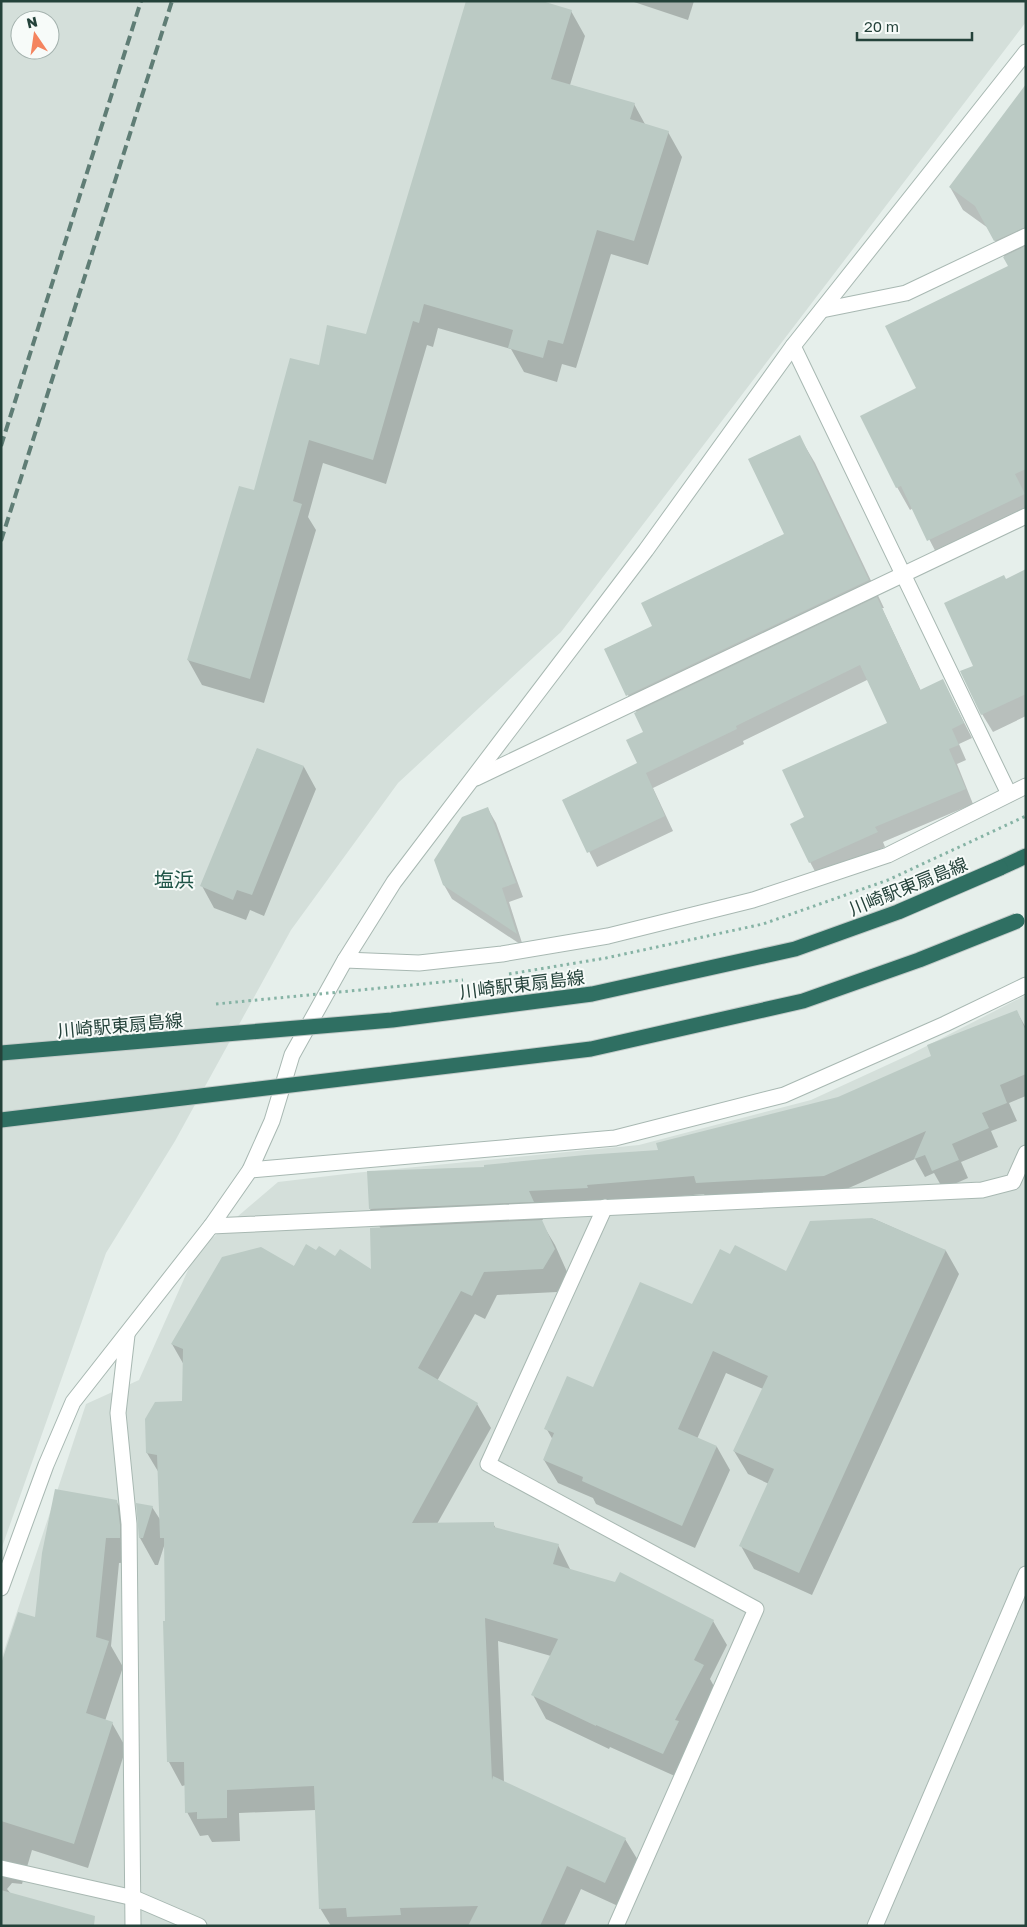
<svg xmlns="http://www.w3.org/2000/svg" width="1027" height="1927" font-family="'Golos Text','Noto Sans JP',sans-serif">
	<style>
		.built { fill: #d4dfda; fill-rule: evenodd }
		.shadow { fill: #0003 }
		.building { fill: #bbcac4 }
		.lines { fill: none; stroke-linecap: round; stroke-linejoin: round }
		.lane-casing { stroke: #a8b8b2; stroke-width: 17 }
		.street-casing { stroke: #a8b8b2; stroke-width: 17 }
		.highway-casing { stroke: #c2cac8; stroke-width: 17 }
		.lane { stroke: #fff; stroke-width: 15 }
		.street { stroke: #fff; stroke-width: 15 }
		.highway { stroke: #2f6f62; stroke-width: 15 }
		.rail { stroke: #5f7d75; stroke-width: 4; stroke-dasharray: 10 5; stroke-linecap: butt }
		.highway-bridge-casing { stroke: #c2cac8; stroke-width: 17; stroke-linecap: butt }
		.path-bridge { stroke: #86b3a5; stroke-width: 3; stroke-dasharray: 2.5 4; stroke-linecap: butt }
		.highway-bridge { stroke: #2f6f62; stroke-width: 15 }
		.labels { text-anchor: middle; dominant-baseline: central; stroke-width: 4; stroke-linejoin: round; paint-order: stroke }
		.street-label { font-size: 18px; fill: #24423a; stroke: #f7fbf9 }
		.quarter-label { font-size: 20px; fill: #1f5548; stroke: #f7fbf9 }
	</style>
	<rect width="100%" height="100%" fill="#e6efeb"/>
	<!-- built -->
	<g class="built">
		<path d="M1,1H1026V22L561,632L398,783L291,930L175,1141L106,1253L1,1550ZM20,20H50V50H20Z"/>
		<polygon points="1026,995 1026,1926 1,1926 1,1660 86,1404 139,1380 196,1252 278,1182 354,1173 639,1145 811,1100 911,1054"/>
	</g>
	<!-- shadow -->
	<g class="shadow">
		<polygon points="631,1 694,1 688,20"/>
		<polygon points="571,11 585,36 570,85 634,104 646,126 668,132 682,157 648,265 611,254 576,368 562,364 557,382 524,372 511,349 438,328 433,347 427,345 386,484 323,463 308,517 316,530 264,703 202,685 188,660 255,492 320,367 367,336"/>
		<polygon points="1026,87 1026,522 941,562 913,508 910,510 897,487 918,389 1010,267 988,228 963,210 950,187"/>
		<polygon points="799,436 815,463 884,608 882,608 921,691 943,681 972,738 959,744 966,760 957,764 973,804 883,842 885,847 818,877 810,862 806,818 889,723 869,679 743,741 744,744 653,788 673,831 597,867 563,800 638,764 645,732 637,713 605,649 654,626 786,534"/>
		<polygon points="1026,571 1026,716 993,732 982,714 975,666 1006,580"/>
		<polygon points="257,749 304,767 316,789 264,916 250,910 246,920 214,908 202,886"/>
		<polygon points="488,809 496,823 523,897 509,902 523,946 452,899 444,885"/>
		<polygon points="1017,1012 1026,1028 1026,1096 1009,1103 1017,1121 991,1131 998,1147 961,1162 968,1178 943,1189 934,1173 925,1177 915,1159 835,1194 708,1201 704,1194 538,1209 543,1220 540,1220 555,1245 568,1274 557,1292 497,1295 485,1319 475,1314 437,1381 477,1404 491,1428 437,1524 493,1523 496,1529 558,1545 571,1571 713,1621 727,1645 710,1679 716,1690 677,1777 610,1747 609,1749 546,1719 533,1695 551,1656 498,1641 504,1782 625,1839 639,1862 618,1906 581,1889 564,1926 331,1926 320,1908 316,1810 239,1813 240,1841 212,1842 208,1835 200,1836 187,1812 186,1785 182,1786 169,1762 164,1622 166,1622 165,1543 158,1565 155,1565 140,1538 152,1507 161,1521 159,1473 147,1453 184,1402 184,1365 172,1344 316,1252 373,1271 381,1229 370,1209 485,1168 659,1151 838,1098 933,1057"/>
		<polygon points="874,1219 946,1251 959,1274 812,1595 754,1569 741,1546 769,1484 748,1474 734,1451 763,1389 726,1373 697,1439 717,1447 730,1470 695,1548 596,1504 593,1498 558,1483 544,1460 553,1440 546,1428 692,1306 786,1273"/>
		<polygon points="116,1501 131,1525 133,1562 119,1563 111,1646 123,1667 105,1721 112,1723 126,1748 88,1868 32,1850 22,1884 12,1883 7,1889 11,1894 1,1926 1,1668"/>
	</g>
	<!-- building -->
	<g class="building">
		<polygon points="466,1 542,1 572,10 551,79 635,103 630,119 669,131 634,241 597,230 563,344 548,340 543,358 508,348 513,330 424,304 419,323 413,321 373,460 309,440 293,501 302,504 250,679 187,660 239,486 254,490 290,358 319,365 327,325 366,334"/>
		<polygon points="1026,84 1026,227 994,241 975,206 949,187"/>
		<polygon points="1026,246 1026,469 1015,474 1025,494 927,541 901,486 896,488 860,416 916,388 885,326 1008,266 1003,257"/>
		<polygon points="800,435 869,580 626,696 604,649 652,626 641,603 784,534 748,459"/>
		<polygon points="1026,569 1026,694 981,715 960,671 973,666 944,603 1004,575 1006,579"/>
		<polygon points="877,597 920,690 943,679 964,723 952,729 959,745 949,749 966,789 875,827 878,832 809,863 790,824 804,817 782,770 887,723 860,665 736,726 737,729 646,773 665,816 587,853 562,800 637,763 626,740 643,732 634,713"/>
		<polygon points="257,748 304,766 252,895 237,890 233,900 200,886"/>
		<polygon points="488,807 516,883 502,888 517,934 443,885 434,860 462,817"/>
		<polygon points="1017,1010 1026,1031 1026,1074 1000,1085 1007,1103 982,1113 989,1128 952,1144 959,1160 932,1171 925,1155 914,1159 926,1131 824,1176 696,1183 694,1176 587,1185 588,1188 529,1191 534,1202 369,1209 367,1171 484,1167 484,1165 585,1155 658,1150 656,1143 838,1097 931,1056 927,1045"/>
		<polygon points="872,1218 946,1250 799,1573 739,1546 774,1469 733,1451 768,1376 713,1351 678,1429 717,1446 682,1526 582,1481 583,1477 543,1460 554,1433 544,1429 567,1376 593,1387 640,1282 692,1304 720,1249 730,1254 735,1245 786,1271 810,1221"/>
		<polygon points="542,1220 555,1249 543,1269 484,1272 472,1296 461,1291 418,1368 478,1403 412,1523 494,1522 494,1527 559,1544 553,1564 615,1582 620,1572 714,1620 694,1660 704,1665 675,1720 679,1721 663,1754 596,1725 596,1726 531,1695 558,1639 485,1618 492,1780 493,1776 626,1838 605,1883 567,1866 540,1926 468,1926 478,1906 400,1908 401,1915 347,1917 346,1908 319,1909 314,1786 227,1790 227,1818 197,1819 197,1812 185,1813 184,1762 167,1762 163,1621 165,1621 164,1538 160,1538 157,1455 146,1453 145,1419 155,1402 182,1401 183,1349 171,1344 222,1257 261,1247 294,1266 306,1244 316,1250 319,1246 335,1256 340,1249 371,1269 370,1228"/>
		<polygon points="55,1489 117,1500 120,1525 120,1538 106,1538 96,1637 109,1641 86,1713 113,1722 74,1844 1,1821 1,1664 18,1612 35,1617 42,1553"/>
		<polygon points="136,1503 153,1506 143,1538 139,1538"/>
		<polygon points="1,1890 95,1916 94,1926 1,1926"/>
	</g>
	<g class="lines">
		<!-- lane casing -->
		<g class="lane-casing">
			<polyline id="lane" points="875,1926 1026,1574"/>
		</g>
		<!-- street casing -->
		<g class="street-casing">
			<g id="street">
				<polyline points="822,310 906,293 1026,236"/>
				<polyline points="793,346 1009,794"/>
				<polyline points="476,778 1026,516"/>
				<polyline points="345,960 419,963 502,954 608,936 753,900 888,855 1026,786"/>
				<polyline points="250,1170 615,1138 784,1095 945,1024 1026,985"/>
				<polyline points="605,1207 488,1464 756,1609 616,1926"/>
				<polyline points="211,1226 982,1190 1013,1182 1026,1153"/>
				<polyline points="127,1335 118,1413 129,1524 133,1926"/>
				<polyline points="1,1588 46,1465 73,1402 211,1226 250,1170 272,1121 292,1055 345,960 394,882 646,550 793,346 1026,52"/>
				<polyline points="1,1868 134,1898 199,1926"/>
			</g>
		</g>
		<!-- highway casing -->
		<g class="highway-casing">
			<polyline id="highway" points="1000,868 1026,856"/>
		</g>
		<!-- lane -->
		<use href="#lane" class="lane"/>
		<!-- street -->
		<use href="#street" class="street"/>
		<!-- highway -->
		<use href="#highway" class="highway"/>
		<!-- rail -->
		<g class="rail">
			<polyline points="1,446 141,1"/>
			<polyline points="1,541 172,1"/>
		</g>
		<!-- highway-bridge casing -->
		<g class="highway-bridge-casing">
			<g id="highway-bridge">
				<polyline points="1,1053 392,1020 592,994 795,949 898,912 1000,868"/>
				<polyline points="1,1120 591,1049 803,1001 919,960 1017,921"/>
			</g>
		</g>
		<!-- path-bridge -->
		<g class="path-bridge">
			<polyline points="509,974 606,958 763,924 888,880 1026,816"/>
			<polyline points="216,1004 463,980"/>
		</g>
		<!-- highway-bridge -->
		<use href="#highway-bridge" class="highway-bridge"/>
	</g>
	<g class="labels">
		<!-- street labels -->
		<g class="street-label">
			<text transform="translate(908 886) rotate(-22)">川崎駅東扇島線</text>
			<text transform="translate(522 984) rotate(-7)">川崎駅東扇島線</text>
			<text transform="translate(120 1025) rotate(-5)">川崎駅東扇島線</text>
		</g>
		<!-- quarter labels -->
		<g class="quarter-label">
			<text x="174" y="879">塩浜</text>
		</g>
	</g>
	<!-- border -->
	<rect width="1027" height="1927" fill="none" stroke="#24423a" stroke-width="5"/>
	<!-- north arrow -->
	<g transform="translate(35 35) rotate(347)"><circle r="24" fill="#f7fbf9" stroke="#a3b1ad"/>
	<path d="M0-4L9 19L0 12L-9 19Z" fill="#f4845f"/>
	<text y="-8" font-size="14" font-weight="bold" text-anchor="middle" fill="#24423a">N</text>
	</g>
	<!-- scale -->
	<path d="M857 32v8h115v-8" fill="none" stroke="#24423a" stroke-width="2.5"/>
	<text x="864" y="32" font-size="15" fill="#24423a" stroke="#f7fbf9" stroke-width="4" paint-order="stroke">20 m</text>
</svg>
